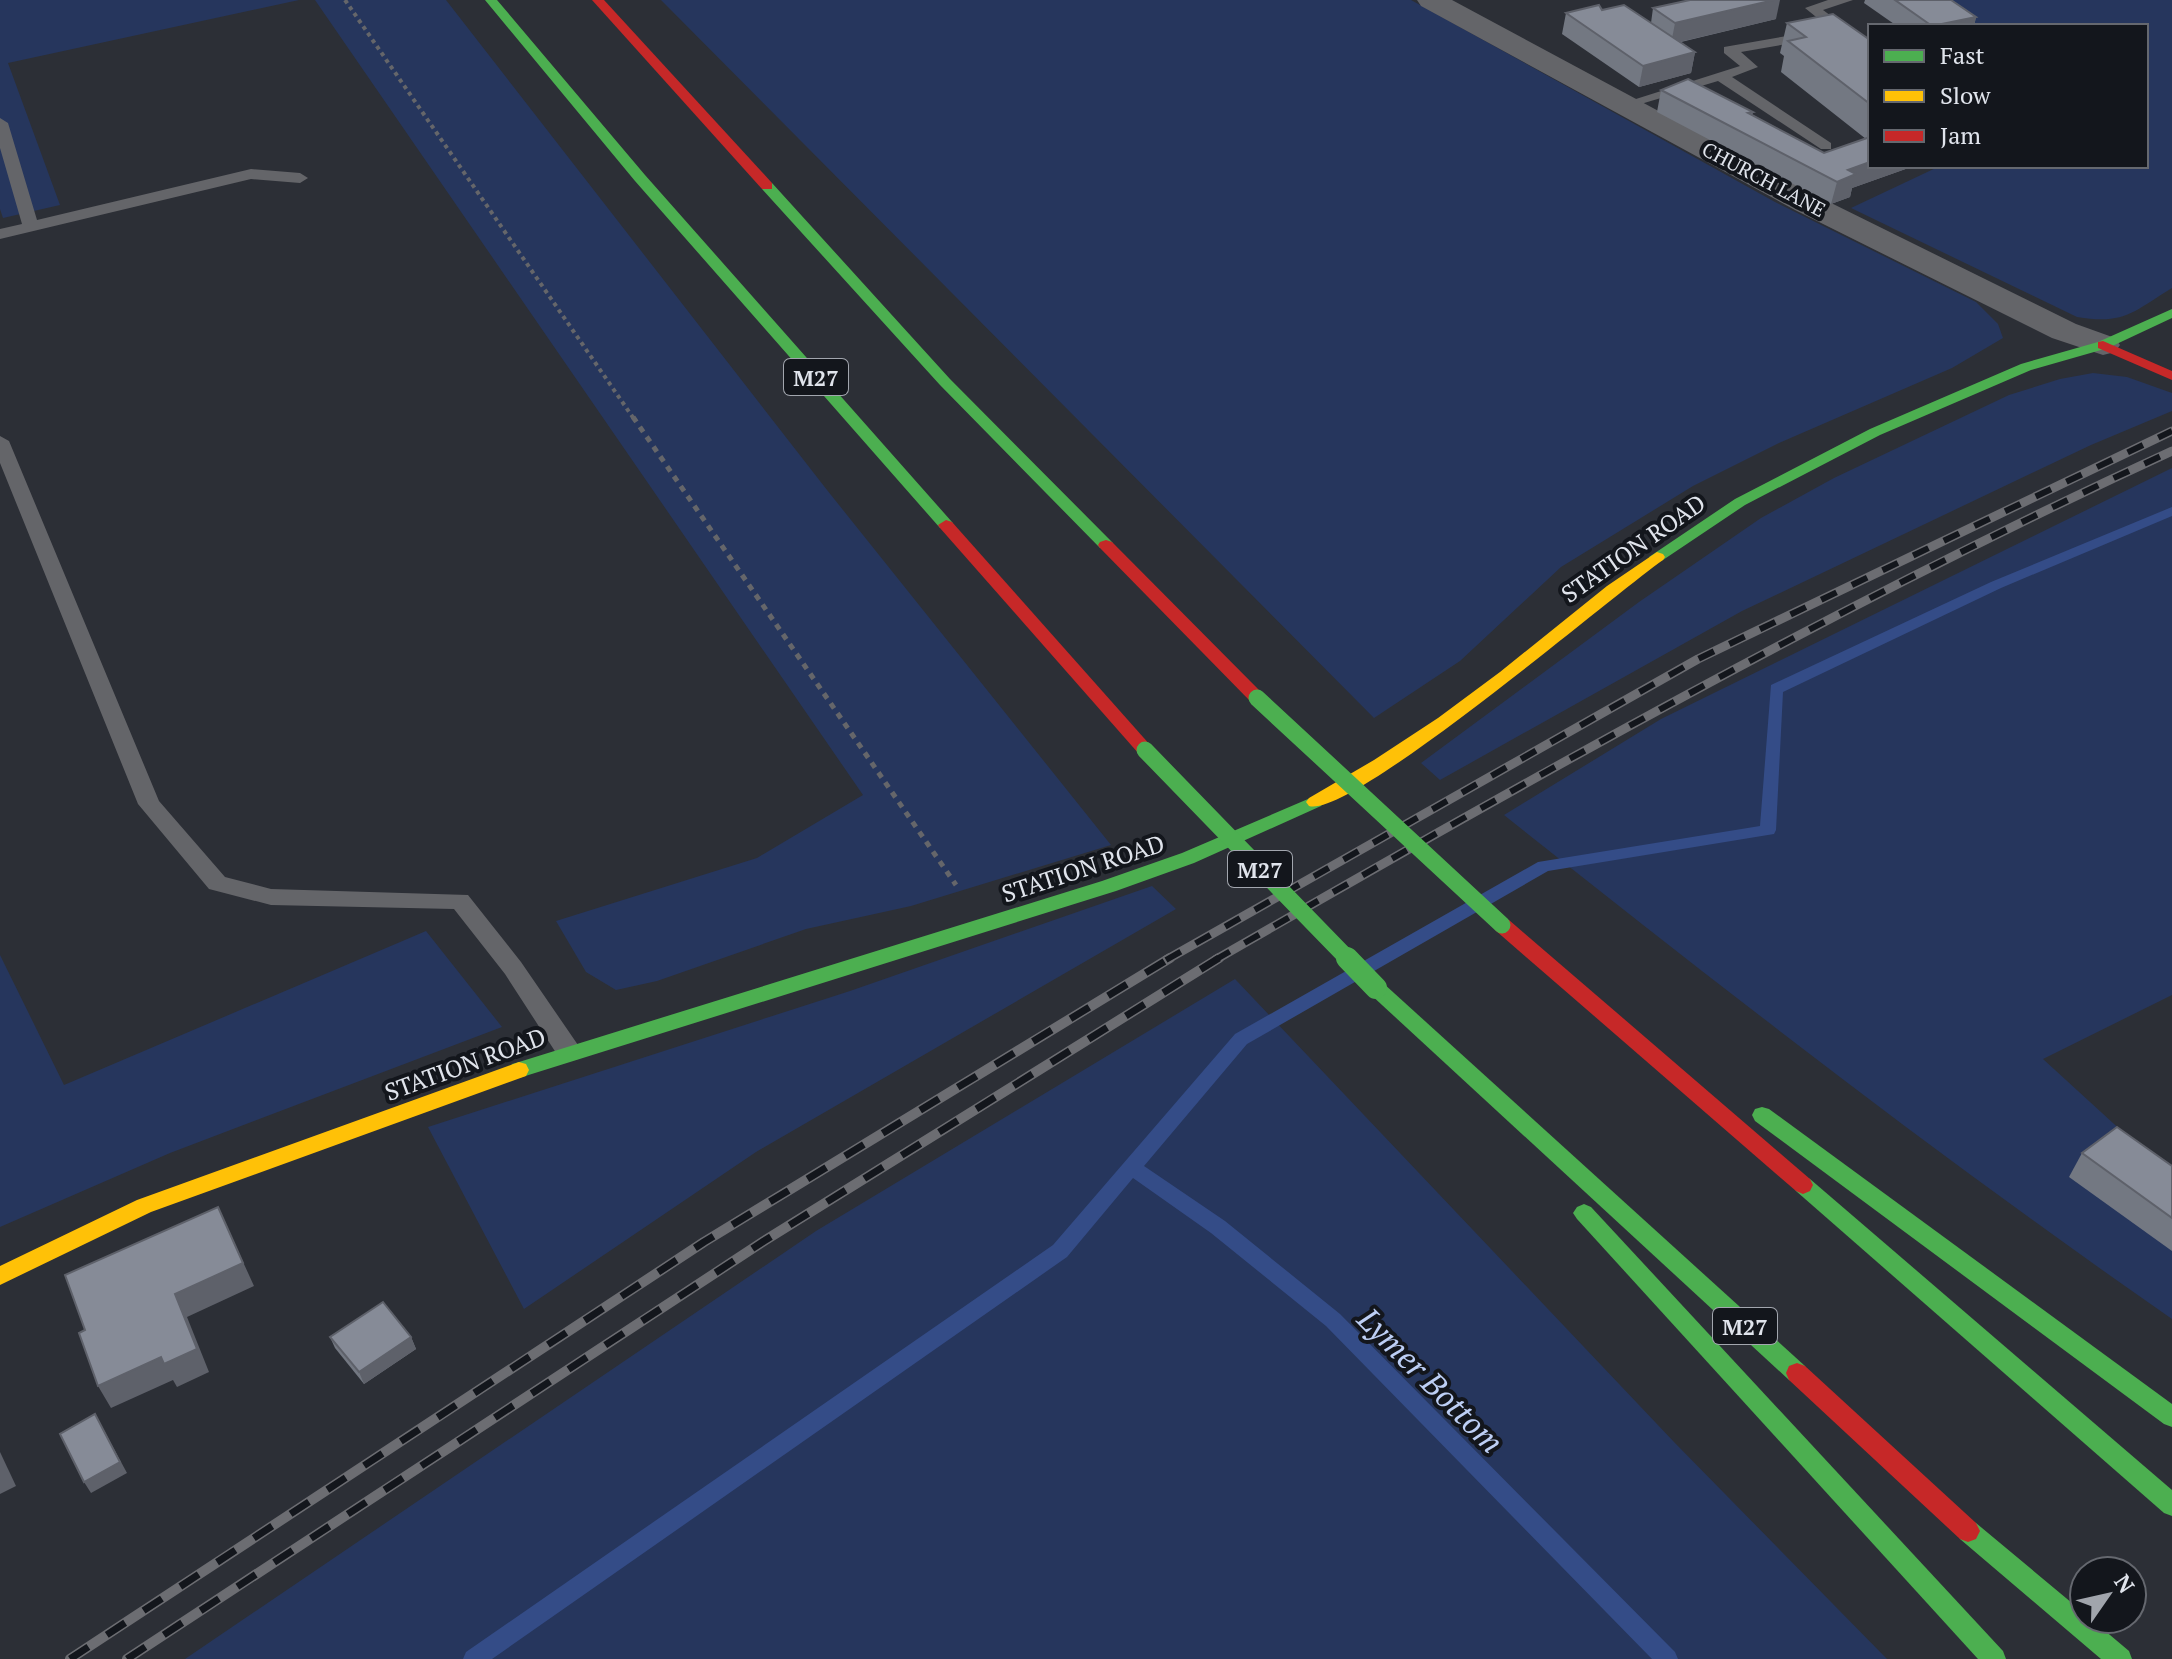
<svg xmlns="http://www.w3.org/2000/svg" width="2172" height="1659" font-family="'PT Serif',serif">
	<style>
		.green { fill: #26365d }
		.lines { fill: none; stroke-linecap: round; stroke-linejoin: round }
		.stream { fill: #344c87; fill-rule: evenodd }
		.path-far1 { stroke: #65666a; stroke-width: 4; stroke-dasharray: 4 4; stroke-linecap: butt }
		.path { stroke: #65666a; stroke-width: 5; stroke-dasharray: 6 6; stroke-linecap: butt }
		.lane { fill: #646569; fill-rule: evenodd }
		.street { fill: #646569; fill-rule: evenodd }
		.fast { fill: #4caf50; fill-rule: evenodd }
		.slow { fill: #ffc107; fill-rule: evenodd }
		.jam { fill: #c62828; fill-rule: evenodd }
		.rail-far1-casing { stroke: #6c6d72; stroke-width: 9 }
		.rail-casing { stroke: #6c6d72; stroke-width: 10 }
		.rail-far1 { stroke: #13161c; stroke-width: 6; stroke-dasharray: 17; stroke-linecap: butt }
		.rail { stroke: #13161c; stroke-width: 7; stroke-dasharray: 22; stroke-linecap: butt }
		.fast-bridge-far1 { stroke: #4caf50; stroke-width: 17 }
		.fast-bridge { stroke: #4caf50; stroke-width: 22 }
		.wall { fill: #737882 }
		.shaded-wall { fill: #5e616a }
		.building { fill: #868b97; stroke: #5e616a; stroke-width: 2 }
		.labels { text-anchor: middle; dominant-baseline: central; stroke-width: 8; stroke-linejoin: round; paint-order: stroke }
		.far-street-label { font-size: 20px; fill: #e0e4ec; stroke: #13161c }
		.shield { fill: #13161c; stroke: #a2a6ae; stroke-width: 2 }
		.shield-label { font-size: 22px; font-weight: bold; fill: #e0e4ec }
		.street-label { font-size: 24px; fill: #e0e4ec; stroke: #13161c }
		.near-water-label { font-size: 32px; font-style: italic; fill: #bdcff5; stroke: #13161c }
	</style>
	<rect width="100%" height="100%" fill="#2c2f36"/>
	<!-- green -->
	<g class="green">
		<polygon points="0,0 299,0 8,63 60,205 3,218 0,209"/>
		<polygon points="315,0 446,0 827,490 1111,845 911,906 806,929 657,981 616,990 586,972 556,921 757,858 863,795"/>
		<polygon points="661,0 1411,0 1775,202 1976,302 1998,324 2003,338 1952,368 1779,443 1693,486 1561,567 1460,661 1374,718"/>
		<path d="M1929,0H2172V288C2133,312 2124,325 2077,317L1851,208L1940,166H2146V26H1978Z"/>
		<polygon points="2093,373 2127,377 2172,393 2172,411 2091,445 1742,611 1440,780 1421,763 1639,602 1761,518 1834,478 2009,395 2060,379"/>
		<path d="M2172,468V995L2043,1059L2172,1177V1319C1943,1160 1723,989 1504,815L1661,719Z"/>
		<polygon points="1152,886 1176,909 756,1152 524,1309 428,1127 850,991"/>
		<polygon points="426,931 502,1027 170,1153 0,1227 0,955 64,1085"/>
		<polygon points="1235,979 1674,1442 1887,1659 185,1659 816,1231"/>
	</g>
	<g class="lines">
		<!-- stream -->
		<polygon class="stream" points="2172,507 2172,516 2001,588 1783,692 1776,830 1774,834 1548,871 1247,1044 1144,1166 1225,1221 1340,1314 1675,1652 1678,1659 1652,1659 1326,1326 1211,1233 1133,1178 1067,1257 492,1659 463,1659 466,1652 1053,1245 1235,1034 1538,862 1760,826 1771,685 1991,582"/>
		<!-- path-far1 -->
		<polyline class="path-far1" points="345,0 634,419"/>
		<!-- path -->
		<polyline class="path" points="633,417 956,885"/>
		<!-- lane -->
		<g class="lane">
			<polygon points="1828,0 1853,0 1823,10 1846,27 1846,33 1836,33 1805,8"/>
			<polygon points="1810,32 1815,33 1815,39 1741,52 1758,67 1732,77 1831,143 1831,149 1821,149 1718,81 1624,109 1617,105 1740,66 1724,53 1724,47"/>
			<polygon points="0,118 8,123 37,220 251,169 300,173 308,178 300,183 251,179 0,239 0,229 22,224 0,148"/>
			<polygon points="0,436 9,441 159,801 225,877 271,889 468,895 521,962 578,1045 581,1052 578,1059 569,1061 560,1059 505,974 454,909 271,905 209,889 138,804 0,463"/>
		</g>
		<!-- street -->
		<polygon class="street" points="1417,0 1452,0 1817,196 2076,324 2115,338 2120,345 2115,352 2103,355 2052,338 1795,210 1421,6"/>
		<!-- fast -->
		<g class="fast">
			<polygon points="485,0 497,0 645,175 952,522 954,525 952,528 940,528 635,181"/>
			<polygon points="767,182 772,183 950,379 1112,542 1114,545 1112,548 1100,548 940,385 762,189 762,183"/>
			<polygon points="2172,309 2172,318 2108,348 2031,370 1880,435 1745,505 1663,560 1657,562 1649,557 1735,499 1870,429 2021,364 2098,342"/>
			<polygon points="1315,796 1321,798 1324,802 1321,806 1194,863 1116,891 519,1078 512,1076 509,1070 512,1064 519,1062 1102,881 1182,853"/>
			<polygon points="1376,981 1383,983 1805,1366 1808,1373 1805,1380 1797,1383 1789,1380 1369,993 1366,988 1369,983"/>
			<polygon points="1762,1107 1769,1109 2172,1404 2172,1427 2164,1424 1755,1121 1752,1115 1755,1109"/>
			<polygon points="1803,1176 1810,1179 2172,1490 2172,1516 2164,1513 1796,1191 1793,1185 1796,1179"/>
			<polygon points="1584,1204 1591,1207 2003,1651 2006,1659 1978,1659 1577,1219 1573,1213 1577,1207"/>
			<polygon points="1968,1520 1976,1523 2084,1613 2084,1619 2091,1619 2129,1651 2132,1659 2101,1659 1960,1539 1956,1531 1960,1523"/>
		</g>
		<!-- slow -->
		<g class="slow">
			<path d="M1657,552L1663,554L1665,557L1663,560C1613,595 1351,819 1309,806L1306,802L1309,798L1374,760L1438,718L1500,672L1607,586Z"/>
			<polygon points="519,1062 526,1064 529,1070 526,1076 151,1212 0,1285 0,1266 137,1200"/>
		</g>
		<!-- jam -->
		<g class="jam">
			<polygon points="592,0 604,0 772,183 772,189 762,189"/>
			<polygon points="2103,341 2172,371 2172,380 2098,348 2098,342"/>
			<polygon points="946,520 952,522 1151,746 1154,750 1151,754 1139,754 940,528 938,525"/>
			<polygon points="1106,540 1112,542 1263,694 1265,698 1263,702 1251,702 1100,548 1098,545 1100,542"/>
			<polygon points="1502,918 1509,920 1810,1179 1813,1185 1810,1191 1803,1194 1796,1191 1495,930 1493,925 1495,920"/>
			<polygon points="1797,1363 1805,1366 1976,1523 1980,1531 1976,1539 1968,1542 1960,1539 1789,1380 1786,1373 1789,1366"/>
		</g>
		<!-- rail-far1 casing -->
		<g class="rail-far1-casing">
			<g id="rail-far1">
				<polyline points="1166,960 1698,659 2172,431"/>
				<path d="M1215,960C1529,779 1843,602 2172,451"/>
			</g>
		</g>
		<!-- rail casing -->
		<g class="rail-casing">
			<g id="rail">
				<polyline points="70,1659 704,1242 1170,958"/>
				<polyline points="127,1659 764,1241 1219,958"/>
			</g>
		</g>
		<!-- rail-far1 -->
		<use href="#rail-far1" class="rail-far1"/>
		<!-- rail -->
		<use href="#rail" class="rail"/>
		<!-- fast-bridge-far1 -->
		<g class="fast-bridge-far1">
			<polyline points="1257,698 1502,925"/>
			<polyline points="1145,750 1349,960"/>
		</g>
		<!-- fast-bridge -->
		<polyline class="fast-bridge" points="1347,958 1376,988"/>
	</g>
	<!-- wall -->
	<g class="wall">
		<polygon points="1865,0 1951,0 1976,17 1974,26 1897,26 1864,3"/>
		<polygon points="1653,8 1776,19 1681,42 1695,52 1691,73 1639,87 1562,34 1566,13 1602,10 1651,23"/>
		<polygon points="1787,23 1870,40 1870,166 1914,166 1852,188 1850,197 1831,204 1657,112 1661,90 1753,112 1752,116 1824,153 1866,139 1781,72 1784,56 1780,53"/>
		<polygon points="2082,1153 2172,1166 2172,1251 2069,1177"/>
		<polygon points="330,1337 411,1337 416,1349 364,1384 335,1348"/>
	</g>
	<!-- shaded-wall -->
	<g class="shaded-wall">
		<polygon points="1774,0 1780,0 1776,19 1671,44 1675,23"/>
		<polygon points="1976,17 1974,26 1932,26"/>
		<polygon points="1695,52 1691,73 1639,87 1643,66"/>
		<polygon points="1870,162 1870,166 1914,166 1852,188 1850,197 1831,204 1837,182 1848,170"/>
		<polygon points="218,1207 254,1286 187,1317 209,1372 177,1387 173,1380 111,1408 98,1386 161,1357 175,1294"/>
		<polygon points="411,1337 416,1349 364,1384 359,1372"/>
		<polygon points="95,1414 127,1473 91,1493 84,1482"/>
		<polygon points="0,1452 16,1486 0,1494"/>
	</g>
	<!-- building -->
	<g class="building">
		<polygon points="1690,0 1774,0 1675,23 1653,8"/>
		<polygon points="1895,0 1951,0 1976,17 1932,26"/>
		<polygon points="1599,5 1602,10 1624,5 1695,52 1643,66 1566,13"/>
		<polygon points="1833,14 1870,40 1870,104 1788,41 1806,37 1787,23"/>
		<polygon points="1688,79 1753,112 1748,113 1824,153 1870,137 1870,162 1848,170 1856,174 1837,182 1661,90"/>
		<polygon points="2117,1127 2172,1166 2172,1218 2082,1153"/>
		<polygon points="218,1207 243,1263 175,1294 197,1349 164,1364 161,1357 98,1386 79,1333 85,1330 65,1275"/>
		<polygon points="383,1302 411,1337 359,1372 330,1337"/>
		<polygon points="95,1414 120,1462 84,1482 60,1434"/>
	</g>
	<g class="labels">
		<!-- far-street labels -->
		<g class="far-street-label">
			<text transform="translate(1764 179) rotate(28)">CHURCH LANE</text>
		</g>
		<!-- shield labels -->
		<g class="shield">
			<rect x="784" y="359" width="64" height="36" rx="6"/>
			<rect x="1228" y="851" width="64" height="36" rx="6"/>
			<rect x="1713" y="1308" width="64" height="36" rx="6"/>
		</g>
		<g class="shield-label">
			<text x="816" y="377">M27</text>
			<text x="1260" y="869">M27</text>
			<text x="1745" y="1326">M27</text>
		</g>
		<!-- street labels -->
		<g class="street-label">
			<text transform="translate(1633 548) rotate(-35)">STATION ROAD</text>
			<text transform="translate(1083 868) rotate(-18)">STATION ROAD</text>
			<text transform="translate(465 1064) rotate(-20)">STATION ROAD</text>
		</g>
		<!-- near-water labels -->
		<g class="near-water-label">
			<text transform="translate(1431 1380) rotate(45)">Lymer Bottom</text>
		</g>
	</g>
	<!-- legend -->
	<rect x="1868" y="24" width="280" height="144" fill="#13161c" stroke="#65686f" stroke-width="2"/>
	<rect x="1884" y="50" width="40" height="12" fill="#4caf50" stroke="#65686f" stroke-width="2"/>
	<text x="1940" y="64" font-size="24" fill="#e0e4ec">Fast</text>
	<rect x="1884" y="90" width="40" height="12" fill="#ffc107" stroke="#65686f" stroke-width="2"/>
	<text x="1940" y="104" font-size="24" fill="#e0e4ec">Slow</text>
	<rect x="1884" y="130" width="40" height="12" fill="#c62828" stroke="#65686f" stroke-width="2"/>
	<text x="1940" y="144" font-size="24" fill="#e0e4ec">Jam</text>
	<!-- north arrow -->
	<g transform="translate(2108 1595) rotate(56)"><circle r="38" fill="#13161c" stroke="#65686f" stroke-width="2"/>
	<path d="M0-6L14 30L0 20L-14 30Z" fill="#a1a5ac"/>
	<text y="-12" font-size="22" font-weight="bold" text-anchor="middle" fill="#e0e4ec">N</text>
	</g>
</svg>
